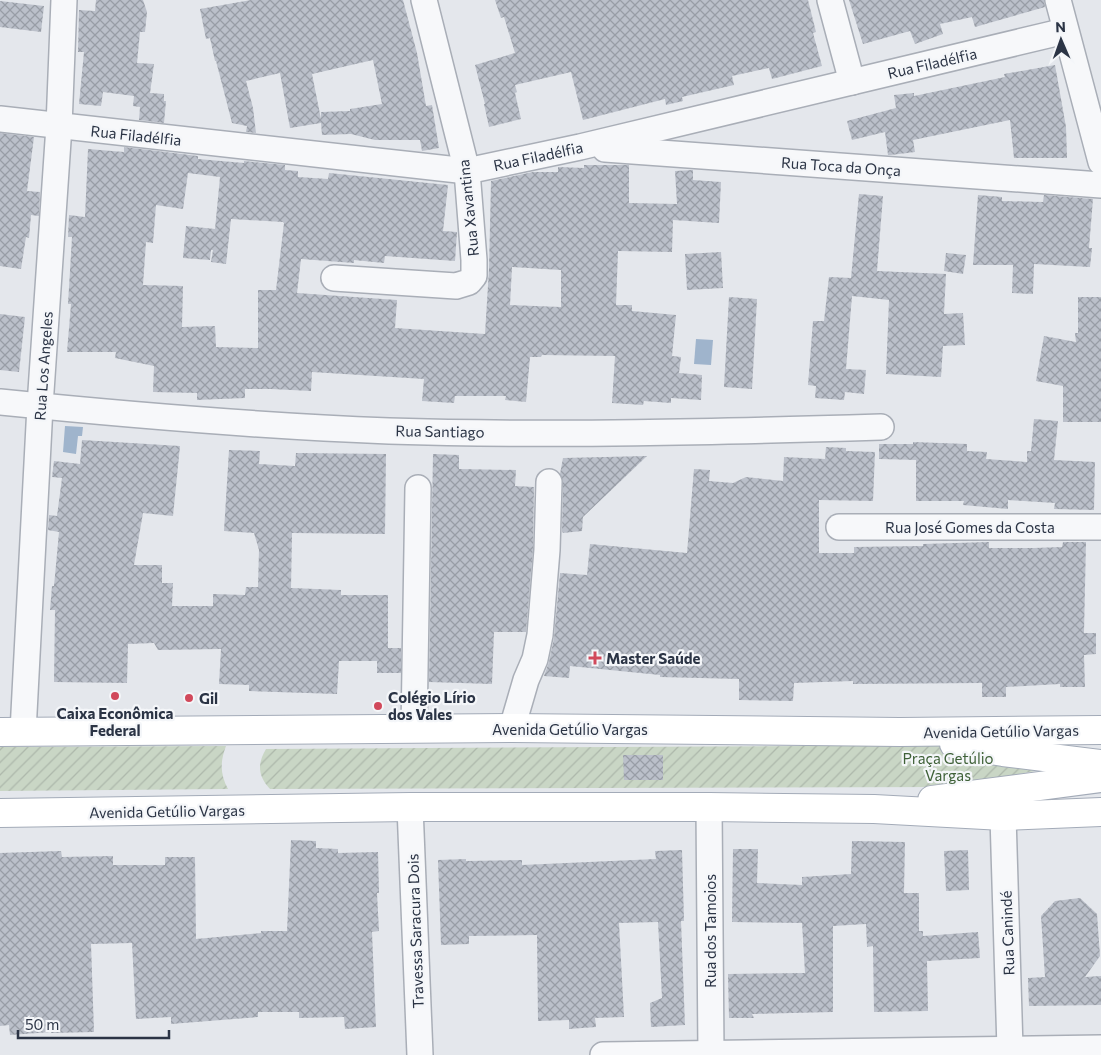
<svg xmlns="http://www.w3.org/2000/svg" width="1101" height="1055" font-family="Commissioner,sans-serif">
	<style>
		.garden { fill: url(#garden-furrows) }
		.water { fill: #9fb4cc }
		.building { fill: url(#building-cross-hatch); fill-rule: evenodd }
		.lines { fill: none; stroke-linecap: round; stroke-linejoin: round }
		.minor-casing { stroke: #a9aeb7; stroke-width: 28 }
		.major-casing { stroke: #a3abb8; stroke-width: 30 }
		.minor { stroke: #f7f8fa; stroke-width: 25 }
		.major { stroke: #fff; stroke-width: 28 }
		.poi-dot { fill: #d1495b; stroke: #f4f6f9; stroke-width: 2 }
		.labels { text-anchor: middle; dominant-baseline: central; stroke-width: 4.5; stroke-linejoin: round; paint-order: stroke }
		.street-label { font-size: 15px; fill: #2b3445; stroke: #f4f6f9 }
		.poi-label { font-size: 15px; font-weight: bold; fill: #2b3445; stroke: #f4f6f9; text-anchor: start }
		.park-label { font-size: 15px; fill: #3f6138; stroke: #f4f6f9 }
	</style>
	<defs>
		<pattern id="garden-furrows" width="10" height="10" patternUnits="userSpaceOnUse" patternTransform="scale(1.25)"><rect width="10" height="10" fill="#c9d6c5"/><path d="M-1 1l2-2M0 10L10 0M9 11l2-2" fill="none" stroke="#adb8ab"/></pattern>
		<pattern id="building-cross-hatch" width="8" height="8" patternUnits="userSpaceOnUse" patternTransform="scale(1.25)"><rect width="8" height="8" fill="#bbc0ca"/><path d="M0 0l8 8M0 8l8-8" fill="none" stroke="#989da6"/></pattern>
	</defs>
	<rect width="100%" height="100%" fill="#e4e7ec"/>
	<!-- garden -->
	<g class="garden">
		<path d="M967,745L1041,770L949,787L270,789C258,776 257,764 266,749Z"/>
		<path d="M226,746C220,762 220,774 228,789L0,791V747Z"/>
	</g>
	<!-- water -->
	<g class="water">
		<polygon points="696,339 713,340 711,365 694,364"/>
		<polygon points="65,426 83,427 82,436 78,436 76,454 63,452"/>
	</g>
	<!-- building -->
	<g class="building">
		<polygon points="96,0 143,0 147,12 145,32 140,32 137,63 154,64 150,93 164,94 164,101 166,101 164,123 139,120 140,107 133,106 134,96 103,92 101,106 79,104 84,52 78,52 79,10 95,11"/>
		<path d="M251,0H403L417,53L426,106L432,105L439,148L422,151L420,140H375L351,134L322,135L321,123L290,128L280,73L246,81L253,108L256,133L246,132L247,126L232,123L216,61H215L210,38L206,39L200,9ZM373,60L382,104L350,109V111L321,112V119L312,74Z"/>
		<polygon points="495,0 808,0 816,32 813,33 822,66 772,79 769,68 732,76 734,85 682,97 683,101 666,105 665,99 583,120 571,72 515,85 517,92 515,93 521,119 489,127 484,104 485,104 475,65 515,53 504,17 501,18"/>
		<polygon points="849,0 1044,0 1045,7 975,27 972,17 940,24 943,34 915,44 910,31 863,44"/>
		<polygon points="0,1 44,6 41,32 0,27"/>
		<polygon points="1055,65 1066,127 1067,158 1014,158 1010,120 913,140 915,152 891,155 888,155 885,132 852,140 847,121 896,108 894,95 914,93 914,96 1005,77 1004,74"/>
		<polygon points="0,133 34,137 27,191 40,192 39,216 31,215 29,238 26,237 21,269 0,266"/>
		<path d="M124,147L198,156V159L244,163V161L285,165V170L298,171V177L328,179L329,173L448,185L443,231L457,232L455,261L385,256L384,263L354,260V263L301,259L297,293L397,300L395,328L485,334L489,269L491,181L533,172H558V167L584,168V165H629V203L677,204L675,171L693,170V180L721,182L719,223L673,220L672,252L618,251L616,305H632V311L676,315L672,356L681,357L679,373L702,375L701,400L671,398V403L644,401L643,405L612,403L615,356L542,355L541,357H530L526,402L505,400L506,396H455L454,403L422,401L424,379L312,372L311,391L271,389H245V398L197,400V393L153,392L154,366L115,358L116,352H67L71,304H68L72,237H68L69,215L85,217L88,149L124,152ZM188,173L220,177L215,229L186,226L183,258L210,260L211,250H213L211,262L226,264L231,219L283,222L284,223L276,290H258V348L216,347L215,326L182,327L183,286L143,285L146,242L153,243L156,205L183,209ZM512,267L561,270V307L510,305Z"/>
		<polygon points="859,194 883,196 877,271 946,274 944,314 963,313 965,345 943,346 941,377 886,374 889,300 852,296 846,369 866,370 864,394 845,392 844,400 815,398 816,386 808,385 813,321 824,321 829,277 851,278"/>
		<polygon points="978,195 1002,197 1002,201 1043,202 1044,195 1093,199 1089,248 1092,248 1090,267 1034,264 1033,294 1012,293 1013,265 973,265"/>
		<polygon points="721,252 723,288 687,290 685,254"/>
		<polygon points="946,253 966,255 963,274 944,271"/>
		<polygon points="729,297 757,299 752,389 724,387"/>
		<polygon points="1078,297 1101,297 1101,422 1063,422 1063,386 1036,381 1044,336 1076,342 1075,333 1078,333"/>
		<polygon points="0,314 25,317 19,372 0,370"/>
		<polygon points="1034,419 1058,421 1054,460 1095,462 1094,510 1054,509 1055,503 1008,500 1008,509 963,505 964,501 916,501 916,460 879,459 879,444 913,444 913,442 967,444 967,451 987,452 986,459 1027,462 1027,451 1031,451"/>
		<polygon points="82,440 180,446 173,516 143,513 134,565 162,565 162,583 173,583 172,606 213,606 213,594 245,595 246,587 258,587 259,550 254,533 224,531 229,450 260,451 259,464 295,466 296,453 386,454 385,534 292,533 291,588 341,590 341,595 388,595 388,648 401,648 401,673 377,673 377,661 339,661 337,694 249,691 249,685 219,684 221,649 158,650 154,643 128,644 127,683 54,682 55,610 50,610 52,586 54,586 59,532 48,530 49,515 57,516 62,478 52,477 54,461 80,464"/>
		<polygon points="826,447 846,448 846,451 875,452 873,501 819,500 819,553 854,553 854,547 923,546 923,544 989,542 989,548 1034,548 1062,547 1063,542 1086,542 1084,633 1096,633 1096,654 1084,655 1085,687 1060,687 1060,684 1006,687 1006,697 982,697 982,683 853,684 853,681 794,683 793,701 739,700 739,679 660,677 660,675 570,666 569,678 544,676 549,662 554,638 560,573 587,575 590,544 687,553 694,469 710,470 709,481 733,483 746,477 783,481 784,457 825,459"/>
		<polygon points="433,454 459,455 459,469 516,470 515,486 534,487 533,549 526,632 494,632 492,684 429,682"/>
		<polygon points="647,456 583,517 582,531 563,533 562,531 563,482 560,474 563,458"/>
		<polygon points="623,755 663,755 663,780 624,780"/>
		<polygon points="291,840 316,841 316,848 338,849 338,853 378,852 379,893 377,893 379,931 372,932 376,1027 345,1029 344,1017 299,1018 299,1012 258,1012 258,1017 171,1024 171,1017 136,1019 132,943 91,944 94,1032 51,1033 51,1032 10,1035 9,1025 0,1026 0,853 61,851 62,857 113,856 113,865 165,865 165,857 195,857 196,939 261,933 261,931 287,931"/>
		<polygon points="852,841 905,842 904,893 919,893 919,931 923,931 923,936 978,932 980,958 927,961 928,1011 874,1012 873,946 867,947 866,924 833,926 833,1012 752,1014 754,1018 729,1018 728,974 805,973 802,923 732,922 733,849 758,849 757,883 802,885 802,877 851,874"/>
		<polygon points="682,850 684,921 681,921 685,1025 651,1027 650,1003 662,998 658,922 619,923 624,1017 595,1018 596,1027 569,1029 569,1020 538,1021 537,935 469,936 469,944 441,945 438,860 466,859 466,861 522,860 522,865 656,859 655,851"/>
		<polygon points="968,850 969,890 946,891 944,851"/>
		<polygon points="1080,898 1097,914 1100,956 1085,977 1101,976 1101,1005 1029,1006 1028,978 1045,977 1041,916 1055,901"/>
	</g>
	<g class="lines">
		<!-- minor casing -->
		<g class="minor-casing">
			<g id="minor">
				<polyline points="830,0 852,82"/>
				<polyline points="1058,0 1101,162"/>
				<polyline points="0,119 467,171 580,147 1065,31"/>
				<polyline points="605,149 1101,185"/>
				<polyline points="334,278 456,286 469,282 474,276 474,260 467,171 424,0"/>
				<path d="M0,402C129,415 259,426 389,431C553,436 717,432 881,427"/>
				<polyline points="839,527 1101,527"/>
				<polyline points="512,728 526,680 535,659 540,635 547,550 549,482"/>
				<polyline points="414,729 418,488"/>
				<polyline points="23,732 40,406 59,126 64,0"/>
				<polyline points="410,807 420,1055"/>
				<polyline points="709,807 711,1055"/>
				<polyline points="1003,816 1010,1049"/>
				<polyline points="603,1055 1101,1048"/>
			</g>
		</g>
		<!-- major casing -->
		<g class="major-casing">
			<g id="major">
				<polyline points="0,732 512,728 900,732 1101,730"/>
				<polyline points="954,744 1003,752 1101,764"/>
				<polyline points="932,800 1101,778"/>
				<polyline points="0,813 410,807 709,807 874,809 1003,816 1101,812"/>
			</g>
		</g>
		<!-- minor -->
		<use href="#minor" class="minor"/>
		<!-- major -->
		<use href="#major" class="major"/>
	</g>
	<!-- markers -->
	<g class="poi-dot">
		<path d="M592.5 650.5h5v5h5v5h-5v5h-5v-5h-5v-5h5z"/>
		<circle cx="115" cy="696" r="5"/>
		<circle cx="189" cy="698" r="5"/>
		<circle cx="378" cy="706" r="5"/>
	</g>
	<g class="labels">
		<!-- street labels -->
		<g class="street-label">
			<text transform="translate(932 63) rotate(-13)">Rua Filadélfia</text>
			<text transform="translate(136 135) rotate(6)">Rua Filadélfia</text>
			<text transform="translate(538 156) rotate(-12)">Rua Filadélfia</text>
			<text transform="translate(841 166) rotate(4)">Rua Toca da Onça</text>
			<text transform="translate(468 208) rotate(-96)">Rua Xavantina</text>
			<text transform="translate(43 366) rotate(-86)">Rua Los Angeles</text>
			<text transform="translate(440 431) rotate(1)">Rua Santiago</text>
			<text x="970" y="527">Rua José Gomes da Costa</text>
			<text x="570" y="729">Avenida Getúlio Vargas</text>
			<text transform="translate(1001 731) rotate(-1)">Avenida Getúlio Vargas</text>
			<text transform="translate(167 811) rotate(-1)">Avenida Getúlio Vargas</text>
			<text transform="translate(415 931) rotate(-92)">Travessa Saracura Dois</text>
			<text transform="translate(710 931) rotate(-90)">Rua dos Tamoios</text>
			<text transform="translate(1007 933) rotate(-92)">Rua Canindé</text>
		</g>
		<!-- poi labels -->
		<g class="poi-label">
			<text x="606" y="658">Master Saúde</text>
			<text x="388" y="697">Colégio Lírio<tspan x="388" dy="17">dos Vales</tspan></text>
			<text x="199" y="698">Gil</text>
			<text x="115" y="713" text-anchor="middle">Caixa Econômica<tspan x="115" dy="17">Federal</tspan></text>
		</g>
		<!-- park labels -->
		<g class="park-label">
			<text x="948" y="758">Praça Getúlio<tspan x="948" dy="17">Vargas</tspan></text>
		</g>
	</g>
	<!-- north arrow -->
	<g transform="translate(1061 40) rotate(358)" stroke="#f4f6f9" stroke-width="4" paint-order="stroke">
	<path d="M0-4L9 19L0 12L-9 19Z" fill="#2b3445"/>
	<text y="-8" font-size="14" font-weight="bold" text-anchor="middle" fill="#2b3445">N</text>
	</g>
	<!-- scale -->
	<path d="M18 1030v8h151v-8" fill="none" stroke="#2b3445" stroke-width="2.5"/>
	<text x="25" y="1030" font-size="15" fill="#2b3445" stroke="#f4f6f9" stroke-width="4" paint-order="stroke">50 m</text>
</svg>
